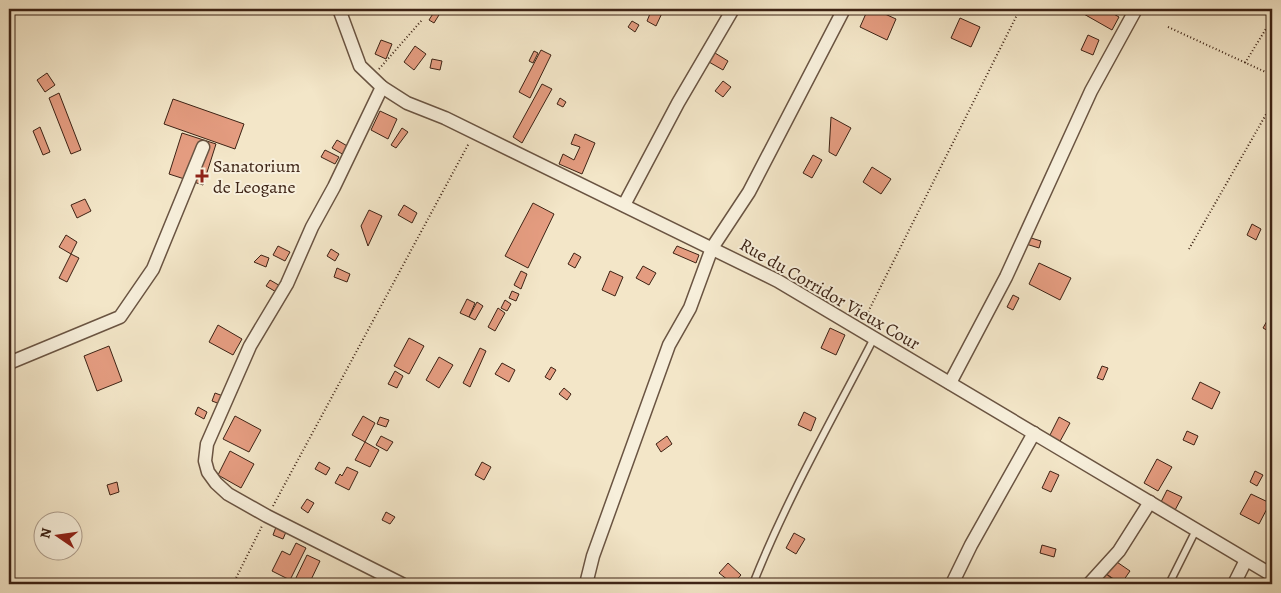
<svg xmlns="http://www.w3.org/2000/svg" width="1281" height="593" font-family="Alegreya,serif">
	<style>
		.building { fill: #e49c80; stroke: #3d2315 }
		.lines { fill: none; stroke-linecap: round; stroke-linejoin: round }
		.lane-casing { stroke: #6a5442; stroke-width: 9 }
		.street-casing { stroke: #6a5442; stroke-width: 15 }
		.path { stroke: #3d2315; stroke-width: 2; stroke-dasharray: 1 2.5; stroke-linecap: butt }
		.lane { stroke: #f7efdb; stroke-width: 6 }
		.street { stroke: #f7efdb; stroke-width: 12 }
		.poi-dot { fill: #8f2418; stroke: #f7efdb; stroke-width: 2 }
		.labels { text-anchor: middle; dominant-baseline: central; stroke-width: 4; stroke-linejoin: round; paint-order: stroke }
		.poi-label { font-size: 18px; fill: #3d2315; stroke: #f7efdb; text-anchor: start }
		.street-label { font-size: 18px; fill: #3d2315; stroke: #f7efdb }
	</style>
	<rect width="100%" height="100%" fill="#f3e6c8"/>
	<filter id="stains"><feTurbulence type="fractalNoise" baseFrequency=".004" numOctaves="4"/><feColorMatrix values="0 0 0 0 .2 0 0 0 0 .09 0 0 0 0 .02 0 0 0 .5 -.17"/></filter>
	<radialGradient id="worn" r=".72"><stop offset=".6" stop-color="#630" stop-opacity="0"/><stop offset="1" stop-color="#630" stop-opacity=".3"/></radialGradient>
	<!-- building -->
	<g class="building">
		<polygon points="436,9 442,10 434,23 429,20"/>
		<polygon points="652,9 663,11 656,26 647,21"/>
		<polygon points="868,9 874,9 896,19 887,40 860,27"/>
		<polygon points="1075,9 1105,9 1119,17 1112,30"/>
		<polygon points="960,18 980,27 971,47 951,38"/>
		<polygon points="632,21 639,25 635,32 628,27"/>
		<polygon points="1088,35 1099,40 1093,55 1081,50"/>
		<polygon points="381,40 392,44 386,59 375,54"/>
		<polygon points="415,46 426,54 414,70 404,62"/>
		<polygon points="541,50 551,55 530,98 519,92"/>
		<polygon points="534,51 538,53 533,63 529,61"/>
		<polygon points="715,53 728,61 723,70 709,62"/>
		<polygon points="432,59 442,61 440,70 430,68"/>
		<polygon points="47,73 55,85 45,92 37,80"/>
		<polygon points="723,81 731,87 723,97 715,91"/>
		<polygon points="542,84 552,89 522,143 513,137"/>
		<polygon points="59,93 81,150 71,154 49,98"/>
		<polygon points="560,98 566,102 563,107 557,104"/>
		<polygon points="173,99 244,124 235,149 164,124"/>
		<polygon points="380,111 397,119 388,139 371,130"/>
		<polygon points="831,117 851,128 836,156 829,152"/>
		<polygon points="40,127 50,152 43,155 33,131"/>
		<polygon points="402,128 408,132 396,148 391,145"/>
		<polygon points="182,133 216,144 203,185 169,174"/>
		<polygon points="575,134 595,143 582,174 559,164 563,154 574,160 580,147 571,144"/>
		<polygon points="337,140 349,147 344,155 332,148"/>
		<polygon points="325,150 339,157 335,164 321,157"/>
		<polygon points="813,155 822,160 812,178 803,173"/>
		<polygon points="872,167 891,179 881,194 863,182"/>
		<polygon points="85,199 91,211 77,218 71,205"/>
		<polygon points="533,203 554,214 528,268 505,256"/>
		<polygon points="404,205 417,213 412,223 398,215"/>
		<polygon points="369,210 382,216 368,246 361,226"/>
		<polygon points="1252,224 1261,229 1256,240 1247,235"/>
		<polygon points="66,235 77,242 71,254 59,247"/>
		<polygon points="1028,237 1041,241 1039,248 1026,244"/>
		<polygon points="278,246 290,252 285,261 273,255"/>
		<polygon points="677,246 699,255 696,263 673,253"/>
		<polygon points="331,249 339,254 335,261 327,256"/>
		<polygon points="574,253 581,257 575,268 568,264"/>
		<polygon points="71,254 79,258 67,282 59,278"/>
		<polygon points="261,255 269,258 266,267 254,262"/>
		<polygon points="1039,263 1071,278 1060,300 1029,284"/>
		<polygon points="643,266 656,273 649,285 636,278"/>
		<polygon points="337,268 350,274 347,282 334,277"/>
		<polygon points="521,271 527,274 521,289 514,285"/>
		<polygon points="610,271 623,277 615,296 602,290"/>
		<polygon points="270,280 282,287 278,293 266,286"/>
		<polygon points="512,291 519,294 516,301 509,298"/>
		<polygon points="1013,295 1019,298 1013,310 1007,307"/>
		<polygon points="467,299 475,303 469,317 460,313"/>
		<polygon points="505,300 511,304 507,311 501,308"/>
		<polygon points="477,302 483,306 475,320 469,317"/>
		<polygon points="498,308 505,313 495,331 488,327"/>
		<polygon points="1272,312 1272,333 1263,328"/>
		<polygon points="218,325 242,339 233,355 209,342"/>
		<polygon points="830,328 845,335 836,355 821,348"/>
		<polygon points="409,338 424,346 409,374 394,366"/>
		<polygon points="109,346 122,381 97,391 84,356"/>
		<polygon points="480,348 486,351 470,387 463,383"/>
		<polygon points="439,357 453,365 439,388 426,380"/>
		<polygon points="502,363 515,370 509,382 495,374"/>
		<polygon points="1102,366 1108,368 1103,380 1097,378"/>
		<polygon points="551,367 556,370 550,380 545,377"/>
		<polygon points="395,371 403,376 397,388 388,384"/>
		<polygon points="1200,382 1220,392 1212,409 1192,399"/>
		<polygon points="564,388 571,394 567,400 559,394"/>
		<polygon points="215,393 223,396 220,404 212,401"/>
		<polygon points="198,407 207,412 204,419 195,414"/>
		<polygon points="804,412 816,418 811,431 798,425"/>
		<polygon points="235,416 261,430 249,452 223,439"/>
		<polygon points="363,416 375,423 365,442 352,435"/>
		<polygon points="380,417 389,420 386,427 377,424"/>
		<polygon points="1059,417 1070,423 1058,445 1048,439"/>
		<polygon points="1187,431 1198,436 1194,445 1183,440"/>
		<polygon points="381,436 393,442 387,451 376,445"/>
		<polygon points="667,436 672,444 661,452 656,444"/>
		<polygon points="365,442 379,450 370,467 355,460"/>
		<polygon points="230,451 254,464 241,488 218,475"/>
		<polygon points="1157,459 1172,467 1158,491 1144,483"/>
		<polygon points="319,462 330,468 326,475 315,469"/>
		<polygon points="482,462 491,467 484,480 475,475"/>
		<polygon points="347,467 358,472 349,490 335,483 340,474 342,476"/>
		<polygon points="1050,471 1059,475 1051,492 1042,488"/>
		<polygon points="1255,471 1263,475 1257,486 1250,482"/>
		<polygon points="117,482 119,492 110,495 107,485"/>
		<polygon points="1167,490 1182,497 1174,512 1160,504"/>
		<polygon points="1251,494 1270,503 1259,524 1240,514"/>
		<polygon points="307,499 314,503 308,513 301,508"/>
		<polygon points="386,512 395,517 390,524 382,520"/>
		<polygon points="276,527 286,532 283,539 273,535"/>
		<polygon points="794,533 805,539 796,554 786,548"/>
		<polygon points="296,543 306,548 290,580 272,571 282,551 290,555"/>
		<polygon points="1042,545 1056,549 1054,557 1040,553"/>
		<polygon points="307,555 320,561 309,584 298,584 294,582"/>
		<polygon points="1114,560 1130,571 1121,584 1105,573"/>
		<polygon points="728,563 741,575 733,584 719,573"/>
		<polygon points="1105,573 1117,583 1116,584 1097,583"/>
	</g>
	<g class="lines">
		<!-- lane casing -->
		<g class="lane-casing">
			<g id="lane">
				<path d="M753,584C786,500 833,418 874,338"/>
				<polyline points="1169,584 1196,530"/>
			</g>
		</g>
		<!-- street casing -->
		<g class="street-casing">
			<g id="street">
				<polyline points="339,9 360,66 382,87 407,103 445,118 778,281 1272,575"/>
				<polyline points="382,87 334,187 312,227 287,284 250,346 207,444 205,461 208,472 216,483 228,494 267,516 402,584"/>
				<polyline points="624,205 678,103 733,9"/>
				<polyline points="9,363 120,317 153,269 203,147"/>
				<polyline points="950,383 1006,277 1091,91 1136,9"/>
				<polyline points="586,584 593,556 669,345 690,308 712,248 749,192 844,9"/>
				<polyline points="952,584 971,545 1034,433"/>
				<polyline points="1089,584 1119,551 1150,502"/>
				<polyline points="1234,584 1246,560"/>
			</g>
		</g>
		<!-- path -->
		<g class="path">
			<polyline points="1168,27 1272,75"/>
			<polyline points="1245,63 1272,19"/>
			<polyline points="379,69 422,20"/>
			<polyline points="1189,249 1272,104"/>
			<polyline points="865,318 1020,9"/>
			<polyline points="273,506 469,143"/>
			<polyline points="233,584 262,526"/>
		</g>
		<!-- lane -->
		<use href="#lane" class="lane"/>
		<!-- street -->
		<use href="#street" class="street"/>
	</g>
	<!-- markers -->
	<path class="poi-dot" d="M199.5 168.5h5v5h5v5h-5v5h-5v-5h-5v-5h5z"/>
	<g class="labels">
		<!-- poi labels -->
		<g class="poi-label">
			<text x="213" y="166">Sanatorium<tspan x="213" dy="21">de Leogane</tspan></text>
		</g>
		<!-- street labels -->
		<g class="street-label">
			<text transform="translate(830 294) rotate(30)">Rue du Corridor Vieux Cour</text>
		</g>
	</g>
	<!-- margin -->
	<rect width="1281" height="593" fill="none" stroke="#f3e6c8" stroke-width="30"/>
	<rect x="10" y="10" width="1261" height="573" fill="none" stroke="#3d2315" stroke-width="2.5"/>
	<rect x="15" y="15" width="1251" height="563" fill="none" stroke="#3d2315"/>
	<!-- north arrow -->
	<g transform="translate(58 536) rotate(283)"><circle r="24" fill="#f7efdb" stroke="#ad9d8c"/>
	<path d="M0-4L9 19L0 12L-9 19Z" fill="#8f2418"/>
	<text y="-8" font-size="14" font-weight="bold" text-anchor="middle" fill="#3d2315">N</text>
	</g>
	<rect width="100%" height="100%" filter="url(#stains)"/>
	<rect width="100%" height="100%" fill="url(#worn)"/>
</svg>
